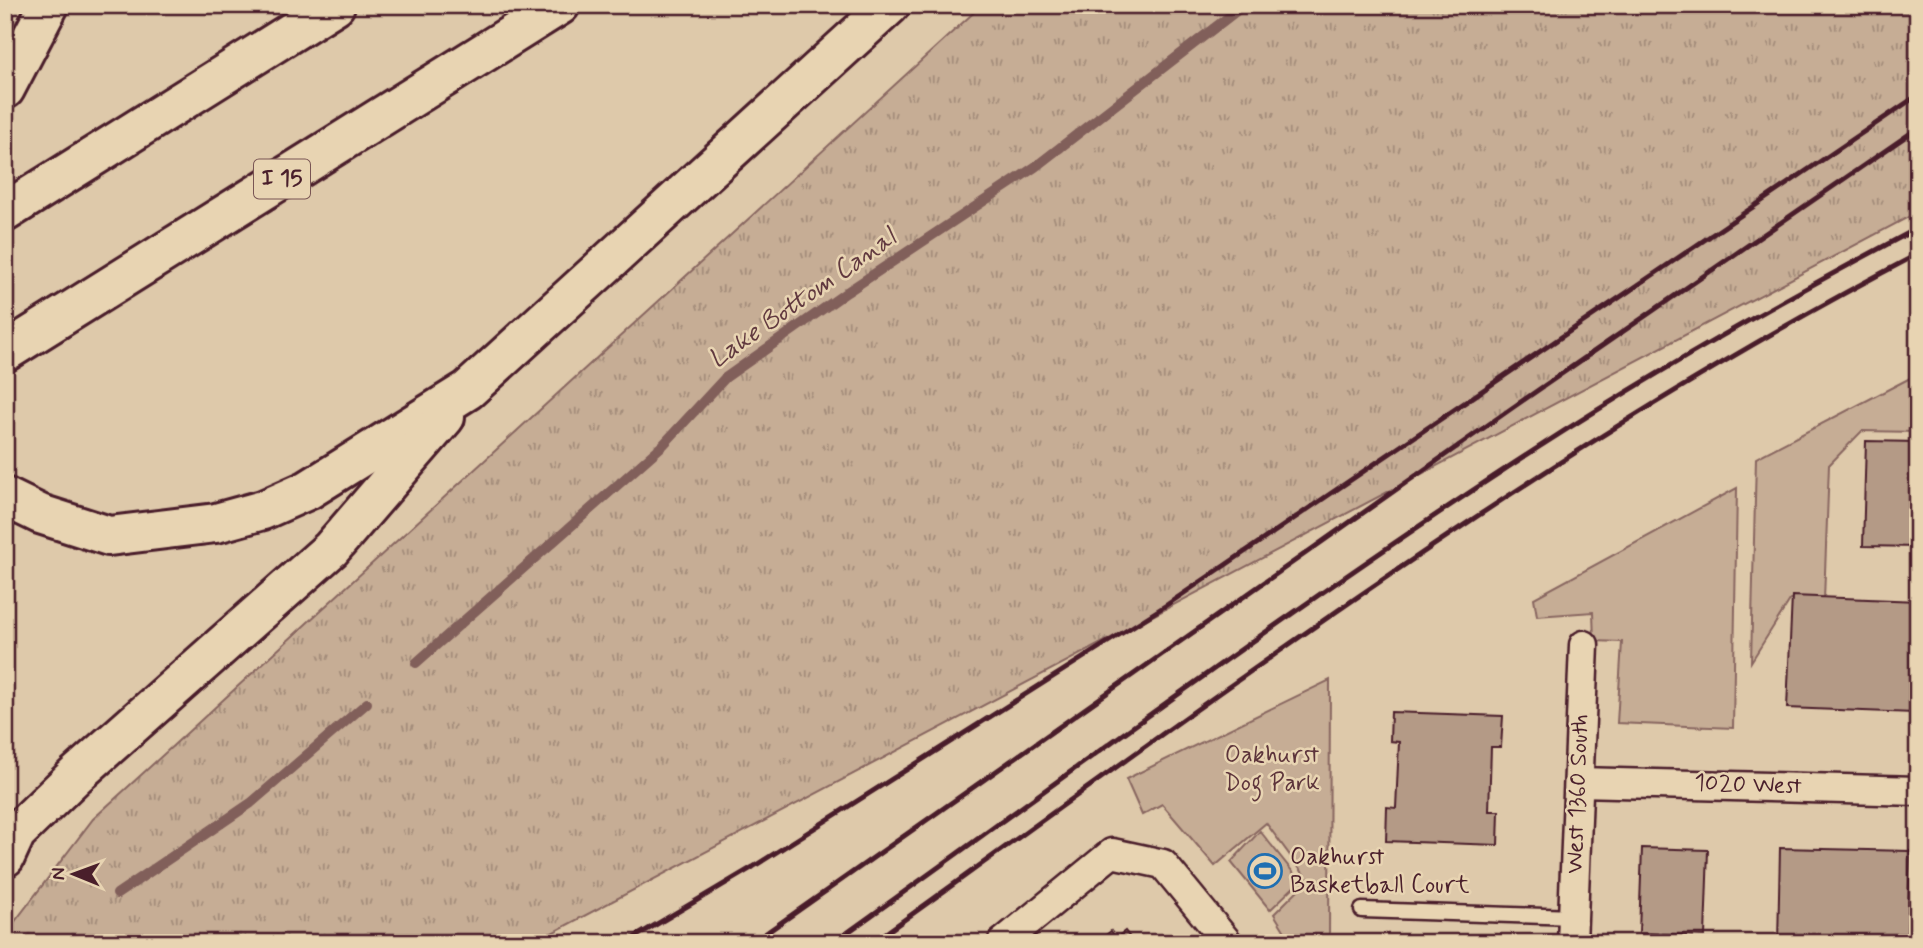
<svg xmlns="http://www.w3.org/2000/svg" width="1923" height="948" font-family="Mynerve,sans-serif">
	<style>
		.grass { fill: url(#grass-tufts); stroke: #886660; stroke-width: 2 }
		.park { fill: #c6ad95; stroke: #886660; stroke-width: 2 }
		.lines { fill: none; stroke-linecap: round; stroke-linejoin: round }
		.stream { stroke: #815e5a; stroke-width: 10 }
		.building { fill: #b49a86; stroke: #4a1f2b; stroke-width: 2 }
		.service-casing { stroke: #4a1f2b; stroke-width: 19 }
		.minor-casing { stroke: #4a1f2b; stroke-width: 33 }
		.motorway-casing { stroke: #4a1f2b; stroke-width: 44 }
		.service { stroke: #e8d4b2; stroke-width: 14 }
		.minor { stroke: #e8d4b2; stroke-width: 28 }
		.motorway { stroke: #e8d4b2; stroke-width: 38 }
		.rail { stroke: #4a1f2b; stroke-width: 5 }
		.labels { text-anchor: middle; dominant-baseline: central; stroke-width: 5; stroke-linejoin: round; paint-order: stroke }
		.shield { fill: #e8d4b2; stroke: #795554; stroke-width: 2 }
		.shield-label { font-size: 23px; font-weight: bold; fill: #4a1f2b }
		.park-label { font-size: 24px; fill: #5d343b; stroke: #e8d4b2 }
		.street-label { font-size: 24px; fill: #4a1f2b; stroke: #e8d4b2 }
		.poi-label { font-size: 24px; fill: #4a1f2b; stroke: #e8d4b2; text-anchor: start }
		.water-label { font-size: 26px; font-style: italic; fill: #61393f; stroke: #e8d4b2 }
	</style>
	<defs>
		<pattern id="grass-tufts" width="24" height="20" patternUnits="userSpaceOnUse" patternTransform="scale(1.75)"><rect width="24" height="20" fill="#c6ad95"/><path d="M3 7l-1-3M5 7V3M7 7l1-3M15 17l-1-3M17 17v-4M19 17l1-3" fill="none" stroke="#a38c7a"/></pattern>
	</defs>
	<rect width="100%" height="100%" fill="#dec9aa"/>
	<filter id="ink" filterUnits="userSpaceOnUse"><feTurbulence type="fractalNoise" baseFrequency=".0143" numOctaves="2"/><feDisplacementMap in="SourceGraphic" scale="14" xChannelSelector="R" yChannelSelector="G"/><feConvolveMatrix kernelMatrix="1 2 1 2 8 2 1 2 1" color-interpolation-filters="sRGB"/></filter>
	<g filter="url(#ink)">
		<!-- grass -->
		<polygon class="grass" points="982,5 1918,5 1918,212 533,943 5,943 10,928 93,819"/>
		<!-- park -->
		<g class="park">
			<polygon points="1918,374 1918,432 1862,431 1829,465 1824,600 1790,600 1751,662 1756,458"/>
			<polygon points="1737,488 1733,728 1617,723 1622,642 1594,641 1593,612 1537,616 1534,598"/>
			<polygon points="1330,680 1329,943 1292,943 1274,914 1308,880 1266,823 1215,866 1162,804 1142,815 1126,779"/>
			<polygon points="1260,831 1300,881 1270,910 1231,862"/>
		</g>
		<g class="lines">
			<!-- stream -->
			<g class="stream">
				<polyline points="416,663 663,445 725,378 847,292 1035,167 1244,5"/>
				<polyline points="117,894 251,803 367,703"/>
			</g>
		</g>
		<!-- building -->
		<g class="building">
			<polygon points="1866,441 1918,442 1918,547 1863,546"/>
			<polygon points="1792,596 1918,601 1914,713 1787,708"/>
			<polygon points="1391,712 1503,716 1501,747 1491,747 1489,811 1499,811 1498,845 1386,841 1387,807 1396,808 1399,742 1390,741"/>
			<polygon points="1642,848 1708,850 1705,936 1639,933"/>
			<polygon points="1780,848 1910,851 1907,943 1778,943"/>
			<polygon points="1111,931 1116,938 1125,931 1134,943 1096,943"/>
		</g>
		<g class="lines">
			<!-- service casing -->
			<g class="service-casing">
				<polyline id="service" points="1362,910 1573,917"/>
			</g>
			<!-- minor casing -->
			<g class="minor-casing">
				<g id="minor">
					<polyline points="1579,782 1918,791"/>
					<polyline points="1002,943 1112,853 1163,864 1228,943"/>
					<polyline points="1572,943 1584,645"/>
				</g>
			</g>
			<!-- motorway casing -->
			<g class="motorway-casing">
				<g id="motorway">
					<polyline points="5,89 49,5"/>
					<polyline points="5,212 335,5"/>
					<polyline points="5,352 560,5"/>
					<polyline points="5,497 40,514 109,536 216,523 263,510 308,490 468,390 890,5"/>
					<polyline points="5,857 16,833 76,775 331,549 445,417"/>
				</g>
			</g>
			<!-- service -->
			<use href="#service" class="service"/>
			<!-- minor -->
			<use href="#minor" class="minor"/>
			<!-- motorway -->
			<use href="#motorway" class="motorway"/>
			<!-- rail -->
			<g class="rail">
				<polyline points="625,943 753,867 1168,604 1918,95"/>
				<polyline points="752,943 1512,408 1918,128"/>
				<path d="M833,943C1067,776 1297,603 1539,447C1661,368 1789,296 1918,228"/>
				<path d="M872,943C1211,700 1546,447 1918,254"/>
			</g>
		</g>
	</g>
	<!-- icons -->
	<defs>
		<g id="stadium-ring" transform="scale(1.75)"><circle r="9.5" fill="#e8d4b2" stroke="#1f6fb2" stroke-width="1.5"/><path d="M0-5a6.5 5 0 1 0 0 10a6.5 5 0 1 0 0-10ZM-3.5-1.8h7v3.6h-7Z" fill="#1f6fb2"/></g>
	</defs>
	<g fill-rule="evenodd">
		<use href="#stadium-ring" x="1265" y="871"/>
	</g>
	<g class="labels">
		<!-- shield labels -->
		<rect class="shield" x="254" y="159.5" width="56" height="39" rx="5"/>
		<g class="shield-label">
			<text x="282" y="179">I 15</text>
		</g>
		<!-- park labels -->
		<g class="park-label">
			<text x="1272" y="755">Oakhurst<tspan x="1272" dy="28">Dog Park</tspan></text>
		</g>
		<!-- street labels -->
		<g class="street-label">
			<text transform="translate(1748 785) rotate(2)">1020 West</text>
			<text transform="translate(1578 794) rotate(-88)">West 1360 South</text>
		</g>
		<!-- poi labels -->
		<g class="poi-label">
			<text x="1290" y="857">Oakhurst<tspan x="1290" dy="28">Basketball Court</tspan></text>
		</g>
		<!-- water labels -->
		<g class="water-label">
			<text transform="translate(803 299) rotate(-35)">Lake Bottom Canal</text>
		</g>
	</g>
	<!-- margin -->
	<rect width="1923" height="948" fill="none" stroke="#e8d4b2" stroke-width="28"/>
	<rect x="14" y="14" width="1895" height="920" fill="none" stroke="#4a1f2b" stroke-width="2.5" filter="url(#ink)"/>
	<!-- north arrow -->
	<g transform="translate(74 874) rotate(271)" stroke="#e8d4b2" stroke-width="5" paint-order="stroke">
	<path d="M0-5L12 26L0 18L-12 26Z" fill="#4a1f2b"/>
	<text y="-10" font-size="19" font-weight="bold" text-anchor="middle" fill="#4a1f2b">N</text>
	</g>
</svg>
